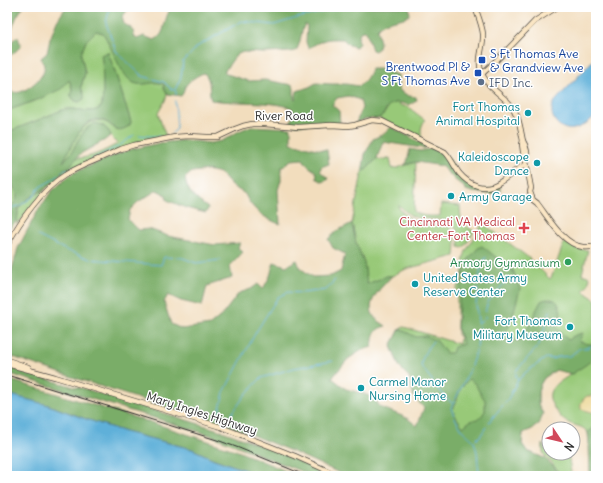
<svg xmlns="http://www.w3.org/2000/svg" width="603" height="483" font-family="Delius,sans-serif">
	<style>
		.green { fill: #98c978; stroke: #627a52 }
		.forest { fill: #7aad68; stroke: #526c4a; fill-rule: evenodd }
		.sand { fill: #eeda9e; stroke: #8c8264 }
		.water { fill: #5fb0d9; stroke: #456e82 }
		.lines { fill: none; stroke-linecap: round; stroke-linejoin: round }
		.stream { stroke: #5fb0d9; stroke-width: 1 }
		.secondary-casing { stroke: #494641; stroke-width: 6 }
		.secondary { stroke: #fbe6c4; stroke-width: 4.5 }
		.rail { stroke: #2b2b2b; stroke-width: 1 }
		.transit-dot { fill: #1a4fb4; stroke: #fff; stroke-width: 1.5 }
		.service-dot { fill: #5c6f8a; stroke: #fff; stroke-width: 1.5 }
		.culture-dot { fill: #0f9aa8; stroke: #fff; stroke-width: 1.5 }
		.health-dot { fill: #e0444e; stroke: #fff; stroke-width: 1.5 }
		.leisure-dot { fill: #2e9e5b; stroke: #fff; stroke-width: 1.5 }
		.labels { text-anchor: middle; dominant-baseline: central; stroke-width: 3; stroke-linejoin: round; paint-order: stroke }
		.transit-label { font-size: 12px; fill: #164399; stroke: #fff; text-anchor: start }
		.service-label { font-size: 12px; fill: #4e5e75; stroke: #fff; text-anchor: start }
		.culture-label { font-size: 12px; fill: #0d838f; stroke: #fff; text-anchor: end }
		.street-label { font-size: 12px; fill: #2b2b2b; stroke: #fff }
		.health-label { font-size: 12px; fill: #be3a42; stroke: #fff; text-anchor: end }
		.leisure-label { font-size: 12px; fill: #27864d; stroke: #fff; text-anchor: end }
	</style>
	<rect width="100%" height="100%" fill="#fff"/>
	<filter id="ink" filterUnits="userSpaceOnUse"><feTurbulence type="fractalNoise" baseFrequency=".025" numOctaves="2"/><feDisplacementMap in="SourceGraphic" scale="8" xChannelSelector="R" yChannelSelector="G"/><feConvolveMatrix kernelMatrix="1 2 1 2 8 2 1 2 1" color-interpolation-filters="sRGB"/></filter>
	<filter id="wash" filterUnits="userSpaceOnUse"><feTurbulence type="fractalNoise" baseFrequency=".012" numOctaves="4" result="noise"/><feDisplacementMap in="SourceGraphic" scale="16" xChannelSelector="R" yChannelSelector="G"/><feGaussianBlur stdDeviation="0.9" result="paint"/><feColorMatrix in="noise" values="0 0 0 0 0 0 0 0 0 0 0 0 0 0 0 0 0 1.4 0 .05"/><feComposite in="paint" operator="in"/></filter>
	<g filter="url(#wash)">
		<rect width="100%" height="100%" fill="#f2ddbd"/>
		<!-- green -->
		<g class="green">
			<path d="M96,31L103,33L107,39L119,63L134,83C142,83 158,81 164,84L166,92L167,94L166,99L158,113C160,121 164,129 166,137L144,141L62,175L63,170L70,166L76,158C89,159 106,150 117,144L118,143L114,141L108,130L94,123L86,129L78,140L72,152L62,164C69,150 82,116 102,121C115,124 113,135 129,126L131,122L117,78L108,52L102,55C103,61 104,104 101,107C94,115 77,108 68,109C62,109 56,113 50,115C36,121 21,127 7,132V113L12,109L37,100L69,80L72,88L71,96L75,101L79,102L84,95L81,87L85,73L81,54L86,41Z"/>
			<path d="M399,102L400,105L408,107L425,120C423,123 421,127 421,131C421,135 422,136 420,139L378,118L384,114L390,104Z"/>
			<path d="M377,158L379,160L390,158L392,169L397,168L416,162L414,212C423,217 431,216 440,216L441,204L460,206C461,221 460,223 474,231C472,235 466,247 462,248C461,248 460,247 459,247C459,242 459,236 457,231C449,213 426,223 412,216C407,213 404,210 400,206H398C401,212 408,218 414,220C421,223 429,221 437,222C456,224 457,240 455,256L406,269L392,276H387L367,285L364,262L356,243L352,223L362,173L369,167Z"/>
			<path d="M7,180C18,190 22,200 7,209Z"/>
			<polygon points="46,189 17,225 18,209 28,199"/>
			<path d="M482,225H485L529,258L550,279L552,276L564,242L578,249L588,250L582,274L590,277L588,285L583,291L596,300V476H590C590,467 591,440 588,433C584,426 575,426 569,423C562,420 560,416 556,411C540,388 558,385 572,373L556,370L544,378L540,385L538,392V404L543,414L539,424L532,429L523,433L522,444L527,451L546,459L554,467L560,476L427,433L425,393L400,368L391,346L400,329L404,327L459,344L460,337L458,336V330H457V288L462,279L464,257L466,251Z"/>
			<path d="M543,444L545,449L549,450V453H568L571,472C570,476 566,476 562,476L553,465V464C547,457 541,456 543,444Z"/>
		</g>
		<!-- forest -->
		<g class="forest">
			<polygon points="7,7 23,7 17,16 7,41"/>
			<path d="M66,7H130L122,17L124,24C130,27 134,29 134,36L137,39L144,36L154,40C168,35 162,15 173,7H409L410,15C399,22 386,18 377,29L380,43L379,48L375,51L372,50L366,31H363L360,32L358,37L359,43L356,47L349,45L343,39C335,39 327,38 320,42C315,44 313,46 308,48L306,42L307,25L305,24C300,32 302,41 296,51L290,52L264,53L243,52L236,55L224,72L226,74L230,75L248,81L265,80L293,85L294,89V99L295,100L297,91L309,87L316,83L331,84H346L359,86C365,81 368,77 371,69H380L398,75V84L400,91L409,96L416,97L417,100L415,102L408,105C401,102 392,101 387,108C384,112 384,116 379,118C376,119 372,118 369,119C365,119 360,121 356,123L362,108L360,100L349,96L337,98L332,105L339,111L340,124L289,125L294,114L292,108C275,102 257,103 239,102C230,102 220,101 211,100C208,90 212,81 204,73C199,74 187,82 185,87C183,91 184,93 181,96L167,94L164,88V84C155,80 142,87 134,83C121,77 111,45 103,33L96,31L86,41L81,54L85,73L81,87L84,95V99L79,102L75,101L71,96L72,88L69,80L61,89L37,100L12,109L7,113V72L8,89L11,92C14,92 18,93 20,92C28,90 42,78 44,71C45,66 43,62 41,58L47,53L50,39L57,21Z"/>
			<path d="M16,37H18L21,46C17,51 11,54 7,59V45H9Z"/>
			<path d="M108,52L117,78L131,122L129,126C113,136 115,123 101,120C86,117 78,134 72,145C69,150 66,156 63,162L72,152L78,140L86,129L94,123C103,124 106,127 111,135L105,140L80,154L70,166L63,170C59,185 38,191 27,200C24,202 21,206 18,209C18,219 18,221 10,228L7,224V209C22,200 18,190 7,180V132C21,127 36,121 50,115C56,113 62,109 68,109C77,108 94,115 101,107C104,104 103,61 101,55Z"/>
			<path d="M251,126L291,128V143L317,149L327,150L329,164L321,167L320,171L329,179L323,182L316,178L317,174L315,171L308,166L303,159L291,160L281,168V180L278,190L280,224C265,219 251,209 245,194L232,186L220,173L207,170L192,172L185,178C187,193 196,199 208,208L206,213L186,208L167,200L166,195L157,190L138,202L130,210L128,220L139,230L149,229L168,236L215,245L240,243L238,248L243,252L230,266L232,278L207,286L202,306L181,301L168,295L164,302L171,324L182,329L210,325L222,315L239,293L251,289L258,284L263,289L270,276L274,262L286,266L297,260L300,268L313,277L331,276L341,271L345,254L333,248L328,239L337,231L352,223L356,243L364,262L367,284L387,276H392C382,287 363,303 375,318C378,321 382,323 386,326C372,330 374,335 372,347L362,350L348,359L332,378L346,389L364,394L374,398L380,407L407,418L417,426L424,408L414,397L409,377L400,368L391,346L400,329L416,337L426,336L437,341L446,353H452L454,347L463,344L457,327L461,283L468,260L478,248L482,246L497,258L503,264L513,270L520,289L511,322L505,335L519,341L522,335H524L541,301C545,299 547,299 551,299C557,300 558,303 560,308C562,315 560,320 556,327L568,340C572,336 578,334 583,333L579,341L588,344H593V349L596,350V355L587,364L572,374L556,370L544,378L540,385L538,392V404L543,414L539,424L532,429L523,433L522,444L527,451L546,459L554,467L560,476H346L291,451L225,424L155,404L72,377L7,355V300L9,297L10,277L18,248L37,212L51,192L71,174L128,150L160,143L186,140L210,143L222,141L239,131ZM469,379L475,384L480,393L485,400V411L480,418L470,421L463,427L455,415L453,410L461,388Z"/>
			<polygon points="391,127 425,145 425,148 422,148 383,142 377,158 369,167 362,173 365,154 373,139 385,133"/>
			<path d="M434,148C438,150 442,152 445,155C451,160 455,169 459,176C469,189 485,194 499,186L500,187V192L497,195L472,192L466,190L462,185L455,180L443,168V166L416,162L404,165L407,162L410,149L420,151Z"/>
			<polygon points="7,367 74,387 82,388 222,431 271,449 332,476 313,476 210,435 7,373"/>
			<polygon points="7,379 150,422 235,450 298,476 258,476 254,473 214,459 192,449 125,432 83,418 48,405 10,395 7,394"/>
			<polygon points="596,424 596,476 590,476 589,444 588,433"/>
		</g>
		<!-- sand -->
		<path class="sand" d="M587,396H593L596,397L595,413L581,409C580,403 582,400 587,396Z"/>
		<!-- water -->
		<g class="water">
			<path d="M596,57V115C590,121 583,127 574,129C561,132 548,118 553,105C553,104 556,100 557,99Z"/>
			<polygon points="7,394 48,405 83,418 125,432 192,449 214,459 254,473 258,476 7,476"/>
		</g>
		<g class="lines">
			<!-- stream -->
			<g class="stream">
				<polyline points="110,7 106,23 116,51 142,76 164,82 171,89 175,90 176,92 176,95"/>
				<polyline points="175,90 181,77 183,62 198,46 242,21 274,25 297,18 340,8 354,7"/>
				<polyline points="172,133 175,131 177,128 175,101"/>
				<polyline points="139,135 148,136 159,136"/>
				<polyline points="91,160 119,146 134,135"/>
				<polyline points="7,211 14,207 19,206 33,197 40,187 54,179 59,175 64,170 76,167"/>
				<polyline points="38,236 66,250 90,259 161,265 164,257 183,258 196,263 221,260"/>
				<polyline points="479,281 481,266 486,257"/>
				<polyline points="478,289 476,304 479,329 477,347 469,372 451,408 456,420 462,430 474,441 477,452 479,476"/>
				<polyline points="485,318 486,308 488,302 507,280"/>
				<polyline points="478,324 482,321"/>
				<path d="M433,341C427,348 422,356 421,366L445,397L452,403"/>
				<polyline points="516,371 539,345 550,311"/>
				<polyline points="516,373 516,377 518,380"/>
				<polyline points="218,417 224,392 256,332 278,297 288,292 302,293 326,290 335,280"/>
				<polyline points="229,418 245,395 261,378 294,368 333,361"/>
				<polyline points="489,422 508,399 518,380 526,372 546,358 552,359 558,357 570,356 580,348 587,348 591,346"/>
				<polyline points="474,442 481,435 486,427"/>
			</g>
		</g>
	</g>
	<g filter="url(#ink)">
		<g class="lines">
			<!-- secondary casing -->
			<g class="secondary-casing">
				<g id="secondary">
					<path d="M475,7C478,16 482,25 483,34C484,48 476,60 482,74C487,86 500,94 509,103C519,114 520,127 523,141C526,145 529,156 526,161"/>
					<polyline points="482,74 508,49 535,21 557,7"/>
					<path d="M523,141L522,144L524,159L526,161L531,188L530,192L533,200L537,203C548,217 563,245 583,247C588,248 592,247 596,246"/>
					<path d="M7,245C20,221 42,189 65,175C71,171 78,168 84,165C97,160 109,154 121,149L134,145L175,137L189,136L207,137H218L235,129L243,126L252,124H265L298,127L331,125L348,126L355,125L372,120L382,121L445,152C451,158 454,166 459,173C470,186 485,192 500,182C509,177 516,168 526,165"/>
					<polyline points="7,360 28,367"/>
					<polyline points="7,364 55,377 221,427 295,456 339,476"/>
				</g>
			</g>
			<!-- secondary -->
			<use href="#secondary" class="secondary"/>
			<!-- rail -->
			<polyline class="rail" points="7,375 217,440 239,448 307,476"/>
		</g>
	</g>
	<!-- markers -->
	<g class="transit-dot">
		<rect x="478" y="56" width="8" height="8" rx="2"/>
		<rect x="474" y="69" width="8" height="8" rx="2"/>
	</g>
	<circle class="service-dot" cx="481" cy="82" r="4"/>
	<g class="culture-dot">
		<circle cx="528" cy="113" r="4"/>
		<circle cx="537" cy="163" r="4"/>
		<circle cx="451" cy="196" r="4"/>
		<circle cx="415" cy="284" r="4"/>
		<circle cx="570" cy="327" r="4"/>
		<circle cx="361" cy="388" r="4"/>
	</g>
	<path class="health-dot" d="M522 222h4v4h4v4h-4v4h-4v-4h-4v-4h4z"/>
	<circle class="leisure-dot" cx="568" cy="262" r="4"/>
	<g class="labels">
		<!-- transit labels -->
		<g class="transit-label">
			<text x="490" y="53">S Ft Thomas Ave<tspan x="490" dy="14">&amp; Grandview Ave</tspan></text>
			<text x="470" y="66" text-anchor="end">Brentwood Pl &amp;<tspan x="470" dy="14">S Ft Thomas Ave</tspan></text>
		</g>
		<!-- service labels -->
		<g class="service-label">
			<text x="489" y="82">IFD Inc.</text>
		</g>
		<!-- culture labels -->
		<g class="culture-label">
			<text x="520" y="106">Fort Thomas<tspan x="520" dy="14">Animal Hospital</tspan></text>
			<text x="529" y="156">Kaleidoscope<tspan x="529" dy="14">Dance</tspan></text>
			<text x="459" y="196" text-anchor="start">Army Garage</text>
			<text x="423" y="277" text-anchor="start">United States Army<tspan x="423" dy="14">Reserve Center</tspan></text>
			<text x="562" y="320">Fort Thomas<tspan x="562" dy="14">Military Museum</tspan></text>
			<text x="369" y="381" text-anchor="start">Carmel Manor<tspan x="369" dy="14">Nursing Home</tspan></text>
		</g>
		<!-- street labels -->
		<g class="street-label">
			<text x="284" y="115">River Road</text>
			<text transform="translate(202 413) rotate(18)">Mary Ingles Highway</text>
		</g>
		<!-- health labels -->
		<g class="health-label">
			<text x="515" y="221">Cincinnati VA Medical<tspan x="515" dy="14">Center-Fort Thomas</tspan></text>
		</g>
		<!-- leisure labels -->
		<g class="leisure-label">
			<text x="560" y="262">Armory Gymnasium</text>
		</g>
	</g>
	<!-- margin -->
	<rect width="603" height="483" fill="none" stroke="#fff" stroke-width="24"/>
	<!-- north arrow -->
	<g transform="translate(561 441) rotate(125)"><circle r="19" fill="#ffffff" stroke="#aaaaaa"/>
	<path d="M0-3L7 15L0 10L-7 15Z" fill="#d1495b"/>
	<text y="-6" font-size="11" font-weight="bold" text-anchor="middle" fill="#2b2b2b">N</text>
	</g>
</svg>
